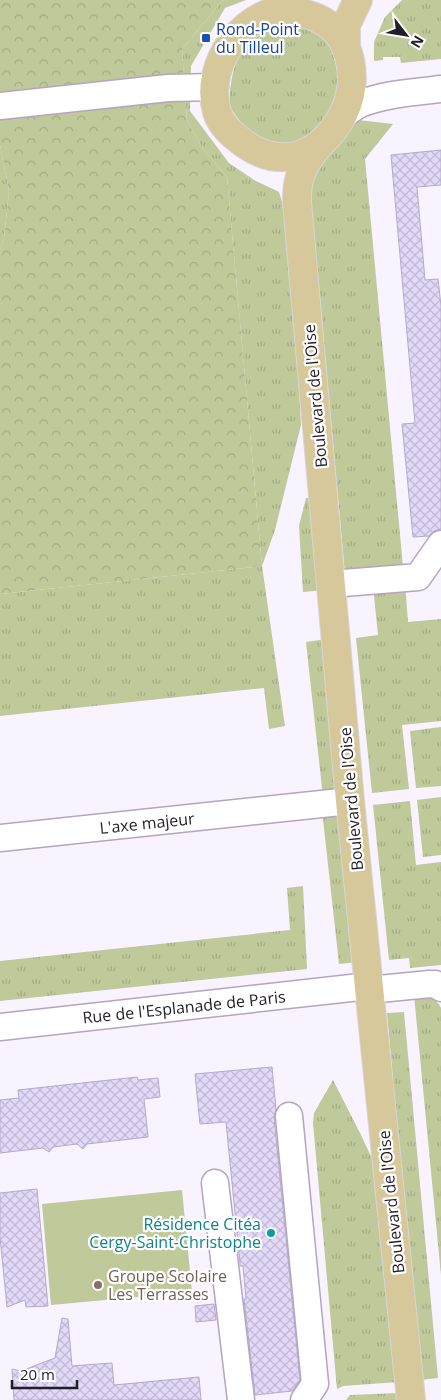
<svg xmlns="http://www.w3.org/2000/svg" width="441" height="1400" font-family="'Open Sans',sans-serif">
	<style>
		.grass { fill: url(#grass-tufts) }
		.forest { fill: url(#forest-crowns) }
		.pitch { fill: #bfc999 }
		.building { fill: url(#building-cross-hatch); stroke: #b4aac9 }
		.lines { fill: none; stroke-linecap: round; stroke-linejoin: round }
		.minor-casing { stroke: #b5a4c2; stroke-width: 29 }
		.major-casing { stroke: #d7d6d8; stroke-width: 30 }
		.minor { stroke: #fff; stroke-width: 26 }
		.major { stroke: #d6c89b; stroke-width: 28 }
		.transit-dot { fill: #1a4fb4; stroke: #fff; stroke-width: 2 }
		.culture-dot { fill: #0f9aa8; stroke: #fff; stroke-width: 2 }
		.education-dot { fill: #8d6e63; stroke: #fff; stroke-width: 2 }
		.labels { text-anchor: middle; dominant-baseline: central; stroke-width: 4.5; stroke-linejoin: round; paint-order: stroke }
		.transit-label { font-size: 16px; fill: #164399; stroke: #fff; text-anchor: start }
		.street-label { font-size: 16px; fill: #221c27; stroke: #fff }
		.culture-label { font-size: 16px; fill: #0d838f; stroke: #fff; text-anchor: end }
		.education-label { font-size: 16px; fill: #785e54; stroke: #fff; text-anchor: start }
	</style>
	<defs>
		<pattern id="grass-tufts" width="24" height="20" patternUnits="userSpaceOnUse" patternTransform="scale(1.25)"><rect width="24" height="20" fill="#bfc999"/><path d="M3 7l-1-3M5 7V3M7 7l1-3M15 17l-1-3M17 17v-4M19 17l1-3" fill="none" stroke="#a4ac84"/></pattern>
		<pattern id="forest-crowns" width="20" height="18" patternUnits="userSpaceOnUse" patternTransform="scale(1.25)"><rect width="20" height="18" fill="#bfc999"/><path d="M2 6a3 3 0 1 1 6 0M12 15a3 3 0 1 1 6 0" fill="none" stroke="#a4ac84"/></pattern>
		<pattern id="building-cross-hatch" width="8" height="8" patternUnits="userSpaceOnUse" patternTransform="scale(1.25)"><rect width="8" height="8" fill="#e3d8f8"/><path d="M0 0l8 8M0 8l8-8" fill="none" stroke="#c2b9d5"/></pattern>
	</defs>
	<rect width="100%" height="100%" fill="#f9f2ff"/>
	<!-- grass -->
	<g class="grass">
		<polygon points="223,0 246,0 225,8 191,66 190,111 229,163 254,180 279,192 288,221 297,346 301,425 275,530 262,566 285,726 269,729 264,688 0,716 0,594 262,566 227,177 203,149 187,120 182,49"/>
		<polygon points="402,0 441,0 441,59 401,63 400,57 383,57 383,60 374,61 374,42 385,17"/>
		<path d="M286,23L311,30L330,44L336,65L339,85L331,109L322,122L302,140L289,145L270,144L250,135L229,106C231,74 234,49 264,32C271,28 279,26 286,23Z"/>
		<path d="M358,120L393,124L365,159L403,567L345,574L310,189C310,185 310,178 311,174C321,152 344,138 358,120Z"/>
		<polygon points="0,145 9,191 4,239 0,250"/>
		<polygon points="306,498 314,498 324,590 303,592 299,526"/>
		<polygon points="405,583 408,622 441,619 441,721 402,725 409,789 372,793 356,638 378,635 373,586"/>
		<polygon points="327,639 342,795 323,797 306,642"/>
		<polygon points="441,727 441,786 416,788 410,731"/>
		<polygon points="441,797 441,855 423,857 417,800"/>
		<polygon points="410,801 416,865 441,862 441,965 410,968 409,958 389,960 373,805"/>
		<polygon points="344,808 358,962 339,964 322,810"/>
		<polygon points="303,886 307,969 0,1001 0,961 290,930 287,888"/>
		<path d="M414,995C426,996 436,997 441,1008V1275Z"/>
		<polygon points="404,1012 438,1378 420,1380 387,1013"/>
		<polygon points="333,1080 361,1135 374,1163 398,1382 343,1386 337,1389 313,1123 314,1113"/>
		<polygon points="398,1393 398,1400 346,1400 350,1395"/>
	</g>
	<!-- forest -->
	<polygon class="forest" points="0,0 223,0 182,49 187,120 203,149 227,177 262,566 0,594 0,250 4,239 9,191 0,145"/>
	<!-- pitch -->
	<polygon class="pitch" points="182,1190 192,1292 51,1305 42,1204"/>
	<!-- building -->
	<g class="building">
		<polygon points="441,150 441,185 417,187 425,280 438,279 441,306 441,529 434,531 429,536 413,537 402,424 415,423 391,155"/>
		<polygon points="272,1067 276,1109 274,1117 300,1380 292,1391 255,1395 244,1299 246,1299 243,1266 240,1266 240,1263 226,1122 200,1124 195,1074"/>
		<polygon points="137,1077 138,1080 158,1078 160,1097 144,1099 148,1137 87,1144 83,1149 77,1144 53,1147 49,1152 43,1148 0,1153 0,1100 19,1098 18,1090"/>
		<polygon points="37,1189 48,1306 26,1307 25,1300 7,1307 0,1237 0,1193"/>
		<polygon points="214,1304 216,1320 196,1322 195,1306"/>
		<polygon points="62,1318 68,1319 72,1366 112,1363 114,1385 199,1377 201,1400 14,1400 12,1369 21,1371 55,1358"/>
	</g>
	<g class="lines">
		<!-- minor casing -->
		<g class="minor-casing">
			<g id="minor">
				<polyline points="0,106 168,88 215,87"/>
				<path d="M343,115C349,111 354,107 360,104C384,94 415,92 441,89"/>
				<polyline points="331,584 418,577 441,544"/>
				<polyline points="0,838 350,801"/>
				<polyline points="369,990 430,984 435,984 441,988"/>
				<polyline points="0,1027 369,986"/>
				<polyline points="289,1116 315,1384 304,1400"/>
				<polyline points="215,1183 241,1400"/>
			</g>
		</g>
		<!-- major casing -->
		<g class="major-casing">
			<g id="major">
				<path d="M276,11C305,10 334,19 346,47C356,72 353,101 338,123C313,162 273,168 238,139C229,132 220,122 217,112C210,88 217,62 231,43C243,27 257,16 276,11Z"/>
				<polyline points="346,48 346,25 358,0"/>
				<path d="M320,144C304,163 296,176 297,202L350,801L411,1400"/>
			</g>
		</g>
		<!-- minor -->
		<use href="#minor" class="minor"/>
		<!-- major -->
		<use href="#major" class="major"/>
	</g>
	<!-- markers -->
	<rect class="transit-dot" x="201" y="33" width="10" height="10" rx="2.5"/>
	<circle class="culture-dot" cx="271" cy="1233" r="5"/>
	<circle class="education-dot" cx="98" cy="1285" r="5"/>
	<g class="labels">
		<!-- transit labels -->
		<g class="transit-label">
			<text x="216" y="29">Rond-Point<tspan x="216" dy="18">du Tilleul</tspan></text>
		</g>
		<!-- street labels -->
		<g class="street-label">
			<text transform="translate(315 396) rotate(-95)">Boulevard de l'Oise</text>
			<text transform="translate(351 799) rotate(-95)">Boulevard de l'Oise</text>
			<text transform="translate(147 823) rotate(-6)">L'axe majeur</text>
			<text transform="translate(184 1007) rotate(-6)">Rue de l'Esplanade de Paris</text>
			<text transform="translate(391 1202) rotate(-96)">Boulevard de l'Oise</text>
		</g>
		<!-- culture labels -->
		<g class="culture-label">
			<text x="261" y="1224">Résidence Citéa<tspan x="261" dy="18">Cergy-Saint-Christophe</tspan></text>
		</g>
		<!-- education labels -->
		<g class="education-label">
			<text x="108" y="1276">Groupe Scolaire<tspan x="108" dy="18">Les Terrasses</tspan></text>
		</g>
	</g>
	<!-- north arrow -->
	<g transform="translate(406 35) rotate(121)" stroke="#ffffff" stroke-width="4" paint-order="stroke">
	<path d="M0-4L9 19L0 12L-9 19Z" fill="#221c27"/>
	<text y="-8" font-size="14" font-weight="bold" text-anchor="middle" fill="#221c27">N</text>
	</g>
	<!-- scale -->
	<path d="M12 1380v8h65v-8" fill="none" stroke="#221c27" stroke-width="2.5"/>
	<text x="20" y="1380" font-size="15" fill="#221c27" stroke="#ffffff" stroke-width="4" paint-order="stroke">20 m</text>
</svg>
